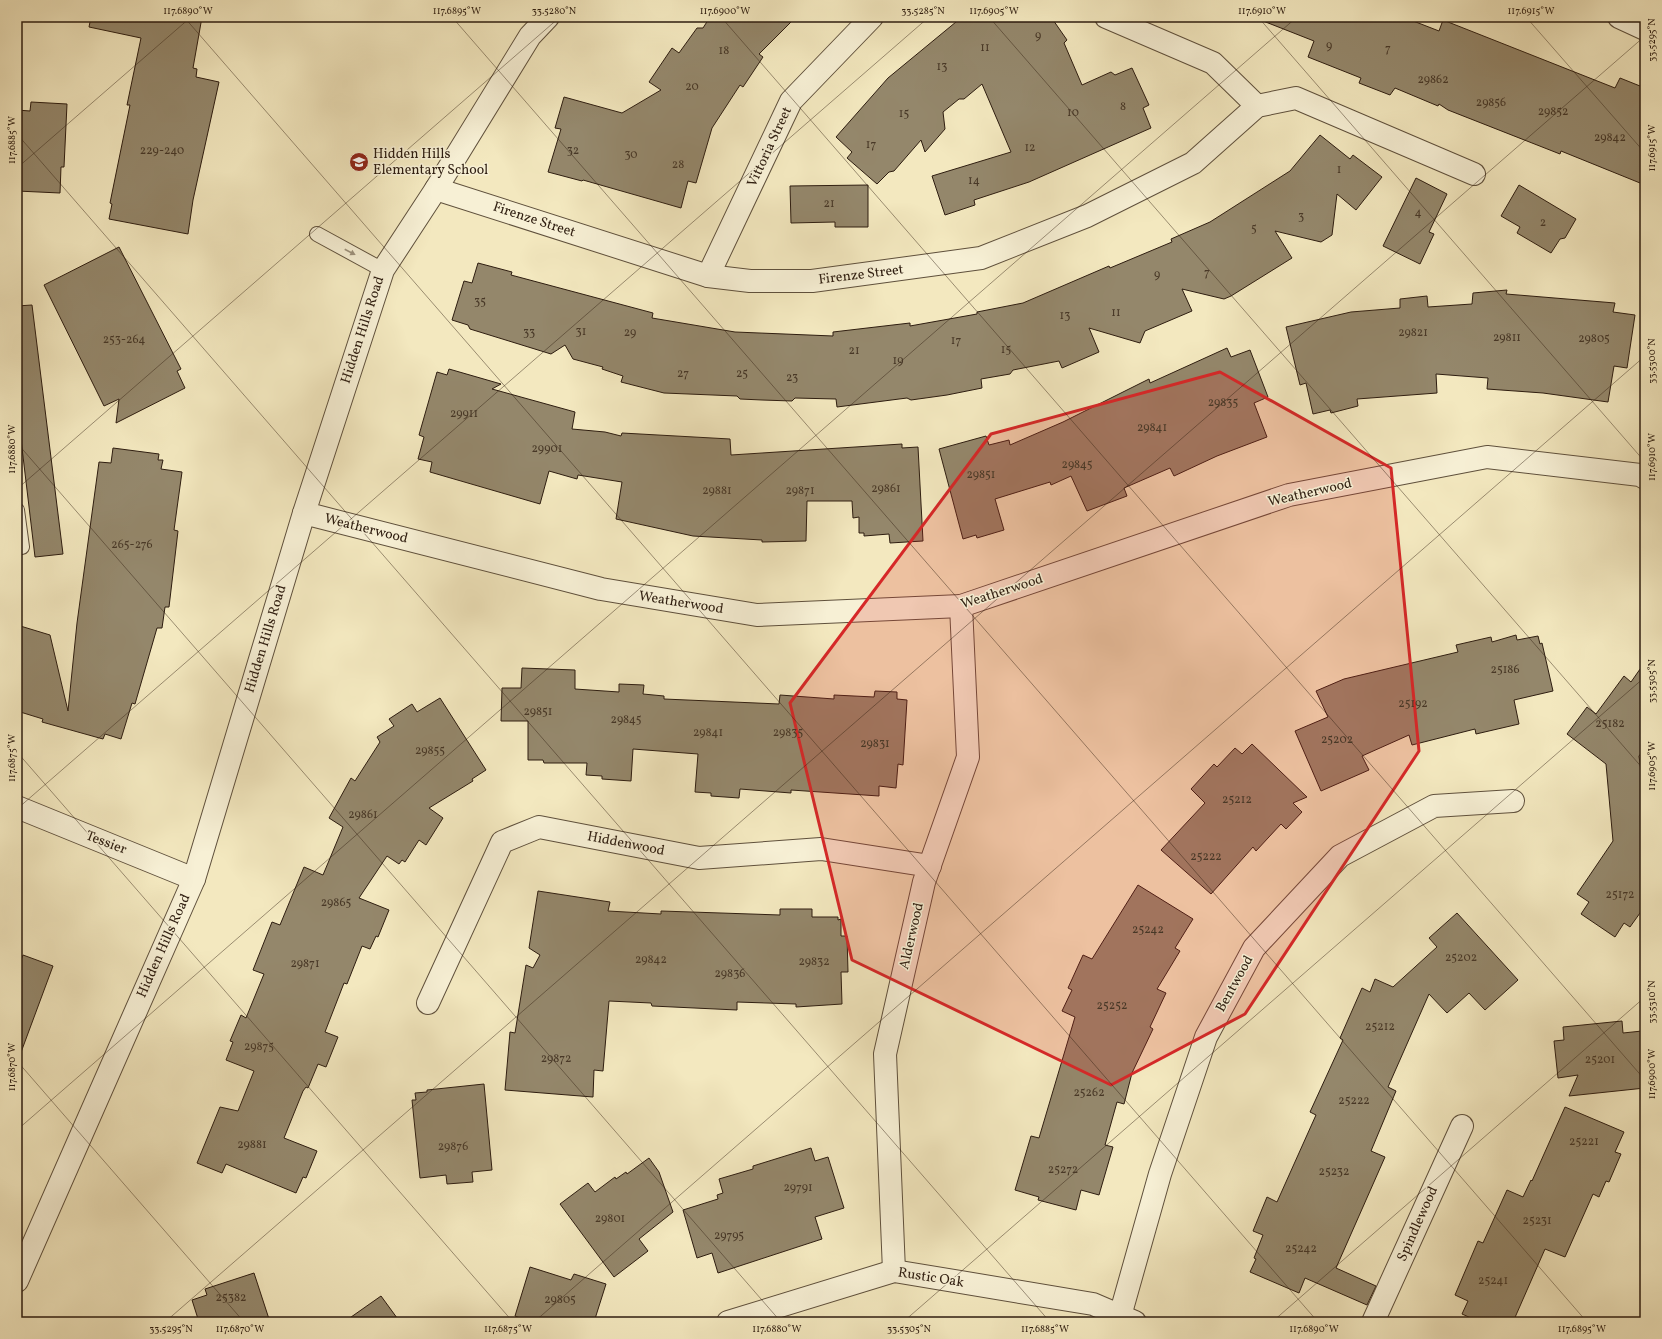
<svg xmlns="http://www.w3.org/2000/svg" width="1662" height="1339" font-family="Vollkorn,serif">
	<style>
		.building { fill: #94876b; stroke: #2e1d10 }
		.lines { fill: none; stroke-linecap: round; stroke-linejoin: round }
		.service-casing { stroke: #5f503c; stroke-width: 16 }
		.minor-casing { stroke: #5f503c; stroke-width: 24 }
		.tertiary-casing { stroke: #5f503c; stroke-width: 24 }
		.service { stroke: #f7f0d5; stroke-width: 14 }
		.minor { stroke: #f7f0d5; stroke-width: 22 }
		.tertiary { stroke: #f7f0d5; stroke-width: 22 }
		.oneway { fill: #9d917c }
		.marked { fill: #d62828; fill-opacity: 0.2; stroke: #d62828; stroke-width: 3; stroke-linejoin: round }
		.ticks { fill: none; stroke: #2e1d10; stroke-width: 1; stroke-opacity: 0.45 }
		.labels { text-anchor: middle; dominant-baseline: central; stroke-width: 3; stroke-linejoin: round; paint-order: stroke }
		.number-label { font-size: 12px; fill: #483827 }
		.street-label { font-size: 14px; fill: #2e1d10; stroke: #f7f0d5 }
		.poi-label { font-size: 14px; fill: #2e1d10; stroke: #f7f0d5; text-anchor: start }
		.neatline { fill: none; stroke: #2e1d10; stroke-width: 1.5 }
		.ticks-label { font-size: 10px; text-anchor: middle; fill: #2e1d10 }
	</style>
	<rect width="100%" height="100%" fill="#f3e8bf"/>
	<filter id="stains"><feTurbulence type="fractalNoise" baseFrequency=".005" numOctaves="4"/><feColorMatrix values="0 0 0 0 .2 0 0 0 0 .09 0 0 0 0 .02 0 0 0 .5 -.17"/></filter>
	<radialGradient id="worn" r=".72"><stop offset=".6" stop-color="#630" stop-opacity="0"/><stop offset="1" stop-color="#630" stop-opacity=".3"/></radialGradient>
	<!-- building -->
	<g class="building">
		<polygon points="91,17 202,17 193,68 197,69 196,77 219,82 193,200 188,234 109,219 112,204 110,203 130,105 127,105 141,38 89,27"/>
		<polygon points="710,17 796,17 759,54 763,57 743,87 740,85 712,128 696,183 688,181 681,208 583,180 582,181 548,172 561,129 555,128 564,97 622,113 661,90 649,82 672,48 679,53 697,28 703,28"/>
		<polygon points="962,17 1051,17 1067,40 1064,43 1082,85 1111,72 1115,75 1132,68 1149,105 1143,108 1151,128 1029,182 974,200 975,205 945,215 932,176 1011,152 982,84 964,99 959,99 943,112 945,129 925,152 921,140 894,171 889,172 877,184 847,158 852,152 836,137 888,78"/>
		<polygon points="1258,17 1403,17 1439,31 1443,20 1615,88 1620,78 1645,88 1645,185 1561,151 1560,154 1448,110 1439,104 1438,106 1395,88 1390,95 1359,83 1361,78 1308,57 1314,41 1258,19"/>
		<polygon points="31,102 67,104 64,167 61,167 60,193 17,191 17,110 30,111"/>
		<polygon points="1320,135 1350,159 1353,155 1382,177 1356,210 1337,194 1332,235 1321,242 1275,231 1292,258 1231,296 1224,299 1182,289 1192,311 1145,331 1140,343 1089,328 1099,352 1062,368 1059,361 1013,370 1010,374 981,379 982,388 947,395 911,400 907,398 837,407 836,399 795,398 792,401 762,400 740,399 737,396 664,393 621,382 623,376 602,369 603,367 573,359 565,345 551,354 470,329 468,325 452,320 464,281 472,283 478,263 512,272 511,275 653,313 652,318 735,332 833,336 833,332 910,323 910,326 977,314 977,312 1023,303 1109,266 1110,268 1172,242 1171,239 1210,222 1290,171"/>
		<polygon points="1416,178 1447,194 1429,232 1434,234 1420,264 1383,246"/>
		<polygon points="868,185 868,227 835,227 835,222 791,223 790,186"/>
		<polygon points="1519,185 1576,219 1565,238 1560,239 1551,253 1517,233 1520,227 1501,216"/>
		<polygon points="119,247 181,369 177,371 185,388 116,423 119,399 104,406 44,285"/>
		<polygon points="1507,290 1506,294 1615,303 1613,312 1635,315 1627,368 1614,366 1608,402 1543,393 1487,389 1488,378 1436,374 1437,393 1357,399 1358,406 1331,413 1330,410 1313,414 1306,383 1300,385 1286,327 1351,312 1400,308 1400,299 1427,296 1428,307 1472,304 1473,293"/>
		<polygon points="32,305 63,554 35,557 17,406 17,306"/>
		<polygon points="1227,348 1231,357 1250,350 1268,397 1254,403 1267,437 1217,456 1174,476 1170,468 1124,488 1127,496 1087,511 1071,476 1051,485 1050,482 995,499 1004,530 977,538 976,535 963,539 939,449 986,436 989,445 1009,440 1010,445 1063,422 1149,379 1150,383"/>
		<polygon points="449,369 501,384 492,389 575,412 572,429 605,432 621,436 622,433 730,439 731,455 902,444 902,448 918,447 923,541 890,543 889,534 864,536 864,533 859,533 859,517 853,518 852,501 807,501 806,541 762,542 762,540 693,536 616,519 622,482 578,475 577,479 549,471 540,504 430,472 432,462 418,459 424,437 419,435 437,372 447,375"/>
		<polygon points="113,448 159,454 158,460 163,460 161,469 182,472 174,530 178,531 169,607 165,607 162,628 157,628 135,704 132,703 121,739 105,734 103,739 42,722 43,719 17,711 17,625 50,635 68,711 77,623 99,462 111,463"/>
		<polygon points="1516,635 1517,640 1538,636 1540,644 1542,643 1553,691 1514,700 1519,724 1476,734 1475,729 1412,745 1409,735 1362,756 1369,770 1321,791 1295,731 1328,717 1316,691 1344,679 1458,652 1456,645 1491,637 1492,642"/>
		<polygon points="1645,662 1645,748 1639,756 1643,787 1645,786 1645,906 1630,927 1624,923 1615,937 1581,914 1589,902 1577,894 1613,841 1606,764 1567,734 1587,707 1596,714 1624,676 1631,682"/>
		<polygon points="522,668 575,670 575,689 619,692 619,684 644,685 643,694 664,696 664,699 779,704 780,695 834,699 834,695 874,697 875,691 897,692 897,699 907,700 903,765 898,764 896,788 879,786 879,796 791,790 791,793 740,789 739,798 711,796 711,793 695,792 698,754 633,749 631,781 602,779 602,776 586,775 587,763 544,763 543,760 528,760 528,721 501,721 502,688 521,688"/>
		<polygon points="440,698 486,770 472,779 473,781 429,808 443,818 426,845 419,840 405,862 402,860 399,864 387,856 359,898 389,910 378,937 376,936 370,949 362,946 347,984 344,983 325,1032 338,1037 326,1067 318,1064 308,1088 306,1087 303,1091 284,1138 317,1151 306,1178 303,1177 296,1193 226,1164 222,1173 197,1163 220,1107 238,1111 254,1071 226,1060 233,1042 230,1041 241,1015 246,1018 264,974 253,970 272,922 280,925 304,867 323,875 343,827 329,818 351,778 355,781 380,742 377,737 394,726 389,719 412,704 417,712"/>
		<polygon points="1252,744 1307,797 1293,803 1302,812 1286,829 1281,824 1256,851 1253,847 1211,894 1161,850 1205,803 1191,789 1214,764 1217,767 1235,748 1242,754"/>
		<polygon points="1138,885 1193,919 1175,948 1180,951 1157,989 1166,993 1150,1027 1153,1029 1132,1073 1124,1104 1117,1102 1105,1145 1113,1147 1099,1195 1081,1190 1076,1210 1038,1200 1039,1197 1015,1190 1031,1136 1039,1138 1075,1017 1062,1011 1072,990 1068,988 1083,955 1092,959"/>
		<polygon points="538,891 610,902 608,911 661,914 661,911 780,915 780,909 812,909 812,917 838,917 838,920 841,919 841,936 847,936 848,972 841,972 842,1004 796,1007 796,1004 737,1002 737,1010 652,1006 651,1003 609,1001 603,1071 594,1070 593,1097 505,1090 510,1032 515,1033 526,965 533,968 540,955 529,948"/>
		<polygon points="1457,913 1518,980 1485,1010 1469,993 1447,1013 1429,994 1388,1087 1396,1091 1371,1151 1385,1157 1336,1268 1376,1286 1367,1305 1305,1278 1299,1293 1250,1272 1256,1259 1254,1258 1263,1235 1253,1231 1267,1197 1277,1202 1316,1115 1310,1112 1343,1040 1340,1038 1362,988 1370,992 1375,979 1393,987 1437,947 1429,938"/>
		<polygon points="23,955 53,966 20,1055 17,1054 17,971"/>
		<polygon points="1622,1021 1623,1033 1642,1031 1643,1045 1645,1045 1645,1088 1569,1096 1578,1075 1558,1078 1554,1041 1564,1040 1563,1027"/>
		<polygon points="484,1084 492,1170 472,1172 473,1182 447,1184 446,1175 420,1178 412,1100 416,1100 415,1093 427,1092 427,1090"/>
		<polygon points="1565,1107 1624,1132 1615,1152 1621,1154 1609,1182 1606,1181 1599,1197 1593,1194 1565,1257 1545,1249 1513,1322 1480,1322 1462,1314 1468,1301 1455,1295 1478,1241 1483,1243 1507,1190 1523,1197 1531,1180 1532,1181"/>
		<polygon points="811,1148 815,1161 828,1157 844,1208 815,1217 822,1239 718,1273 712,1253 697,1258 683,1210 718,1199 717,1195 723,1193 719,1179 753,1169 753,1166"/>
		<polygon points="649,1158 659,1172 673,1212 639,1239 648,1251 614,1277 560,1204 588,1183 595,1192 615,1177 616,1179 626,1172 627,1174"/>
		<polygon points="530,1267 571,1280 574,1274 606,1284 594,1322 519,1322 520,1318 515,1316"/>
		<polygon points="254,1273 270,1322 199,1322 192,1300 207,1295 205,1289"/>
		<polygon points="381,1296 400,1322 344,1322"/>
	</g>
	<g class="lines">
		<!-- service casing -->
		<g class="service-casing">
			<g id="service">
				<polyline points="317,234 383,270"/>
				<polyline points="17,510 22,547 17,548"/>
			</g>
		</g>
		<!-- minor casing -->
		<g class="minor-casing">
			<g id="minor">
				<polyline points="1106,17 1213,63 1257,106"/>
				<polyline points="1619,17 1645,29"/>
				<polyline points="436,189 708,276 750,281 812,281 981,258 1087,216 1193,163 1257,106 1296,98 1474,174"/>
				<polyline points="708,276 791,101 872,17"/>
				<polyline points="304,513 601,589 757,615 961,606 1289,495 1487,457 1640,475 1645,478"/>
				<polyline points="428,1003 502,842 539,827 699,858 821,849 930,866"/>
				<polyline points="894,1271 885,1054 924,882 968,757 961,606"/>
				<polyline points="1120,1316 1160,1174 1206,1037 1254,948 1340,856 1434,806 1513,801"/>
				<polyline points="728,1322 894,1271 1093,1304 1135,1322"/>
				<polyline points="1373,1322 1462,1126"/>
			</g>
		</g>
		<!-- tertiary casing -->
		<g class="tertiary-casing">
			<g id="tertiary">
				<polyline points="17,807 194,879"/>
				<polyline points="17,1281 194,879 304,513 383,270 436,189 530,36 548,17"/>
			</g>
		</g>
		<!-- service -->
		<use href="#service" class="service"/>
		<!-- minor -->
		<use href="#minor" class="minor"/>
		<!-- tertiary -->
		<use href="#tertiary" class="tertiary"/>
	</g>
	<!-- one-way arrows -->
	<defs><path id="oneway-solid" d="M-6-.8H1V-3.2L6.5 0L1 3.2V.8H-6Z"/></defs>
	<use class="oneway" href="#oneway-solid" transform="translate(350 252) rotate(28)"/>
	<!-- marked area -->
	<path class="marked" d="M1220,372L1391,468L1419,751L1245,1014L1111,1085L852,960L790,703L991,434Z"/>
	<!-- ticks -->
	<path class="ticks" d="M184,17L1318,1322M452,17L1587,1322M721,17L1645,1080M989,17L1645,771M1258,17L1645,462M1526,17L1645,153M17,134L1050,1322M17,168L191,17M17,443L781,1322M17,489L560,17M17,752L513,1322M17,809L929,17M17,1061L244,1322M17,1130L1297,17M165,1322L1645,36M534,1322L1645,356M903,1322L1645,677M1272,1322L1645,997M1640,1322L1645,1318"/>
	<!-- icons -->
	<defs>
		<g id="school-disc" transform="scale(1)"><circle r="9.5" fill="#8f2418" stroke="#f7f0d5"/><path d="M0-5L7-2L0 1L-7-2ZM-4 1L0 2.5L4 1V4Q0 6-4 4Z" fill="#fff"/></g>
	</defs>
	<g fill-rule="evenodd">
		<use href="#school-disc" x="359" y="162"/>
	</g>
	<g class="labels">
		<!-- number labels -->
		<g class="number-label">
			<text x="1038" y="36">9</text>
			<text x="1329" y="46">9</text>
			<text x="985" y="48">11</text>
			<text x="1388" y="49">7</text>
			<text x="724" y="51">18</text>
			<text x="942" y="67">13</text>
			<text x="1433" y="80">29862</text>
			<text x="692" y="87">20</text>
			<text x="1491" y="103">29856</text>
			<text x="1123" y="107">8</text>
			<text x="1553" y="112">29852</text>
			<text x="1073" y="113">10</text>
			<text x="904" y="114">15</text>
			<text x="1610" y="138">29842</text>
			<text x="871" y="145">17</text>
			<text x="1030" y="148">12</text>
			<text x="162" y="151">229-240</text>
			<text x="573" y="151">32</text>
			<text x="631" y="155">30</text>
			<text x="678" y="165">28</text>
			<text x="1339" y="170">1</text>
			<text x="974" y="181">14</text>
			<text x="829" y="204">21</text>
			<text x="1418" y="213">4</text>
			<text x="1301" y="217">3</text>
			<text x="1543" y="223">2</text>
			<text x="1254" y="229">5</text>
			<text x="1207" y="273">7</text>
			<text x="1157" y="275">9</text>
			<text x="480" y="302">35</text>
			<text x="1116" y="313">11</text>
			<text x="1065" y="316">13</text>
			<text x="581" y="332">31</text>
			<text x="529" y="333">33</text>
			<text x="630" y="333">29</text>
			<text x="1413" y="333">29821</text>
			<text x="1507" y="338">29811</text>
			<text x="1594" y="339">29805</text>
			<text x="124" y="340">253-264</text>
			<text x="956" y="341">17</text>
			<text x="1006" y="350">15</text>
			<text x="854" y="351">21</text>
			<text x="898" y="361">19</text>
			<text x="683" y="374">27</text>
			<text x="742" y="374">25</text>
			<text x="792" y="378">23</text>
			<text x="1223" y="403">29835</text>
			<text x="464" y="414">29911</text>
			<text x="1152" y="428">29841</text>
			<text x="547" y="449">29901</text>
			<text x="1077" y="465">29845</text>
			<text x="981" y="475">29851</text>
			<text x="886" y="489">29861</text>
			<text x="717" y="491">29881</text>
			<text x="800" y="491">29871</text>
			<text x="132" y="545">265-276</text>
			<text x="1505" y="670">25186</text>
			<text x="1413" y="704">25192</text>
			<text x="538" y="712">29851</text>
			<text x="626" y="720">29845</text>
			<text x="1610" y="724">25182</text>
			<text x="708" y="733">29841</text>
			<text x="788" y="733">29835</text>
			<text x="1337" y="740">25202</text>
			<text x="875" y="744">29831</text>
			<text x="430" y="751">29855</text>
			<text x="1237" y="800">25212</text>
			<text x="363" y="815">29861</text>
			<text x="1206" y="857">25222</text>
			<text x="1620" y="895">25172</text>
			<text x="336" y="903">29865</text>
			<text x="1148" y="930">25242</text>
			<text x="1461" y="958">25202</text>
			<text x="651" y="960">29842</text>
			<text x="814" y="962">29832</text>
			<text x="305" y="964">29871</text>
			<text x="730" y="974">29836</text>
			<text x="1112" y="1006">25252</text>
			<text x="1380" y="1027">25212</text>
			<text x="259" y="1047">29875</text>
			<text x="556" y="1059">29872</text>
			<text x="1600" y="1060">25201</text>
			<text x="1089" y="1093">25262</text>
			<text x="1354" y="1101">25222</text>
			<text x="1584" y="1142">25221</text>
			<text x="252" y="1145">29881</text>
			<text x="453" y="1147">29876</text>
			<text x="1063" y="1170">25272</text>
			<text x="1334" y="1172">25232</text>
			<text x="798" y="1188">29791</text>
			<text x="610" y="1219">29801</text>
			<text x="1537" y="1221">25231</text>
			<text x="729" y="1236">29795</text>
			<text x="1301" y="1249">25242</text>
			<text x="1493" y="1281">25241</text>
			<text x="231" y="1298">25382</text>
			<text x="560" y="1300">29805</text>
		</g>
		<!-- street labels -->
		<g class="street-label">
			<text transform="translate(770 147) rotate(-65)">Vittoria Street</text>
			<text transform="translate(534 220) rotate(18)">Firenze Street</text>
			<text transform="translate(861 275) rotate(-7)">Firenze Street</text>
			<text transform="translate(363 330) rotate(-72)">Hidden Hills Road</text>
			<text transform="translate(1310 493) rotate(-13)">Weatherwood</text>
			<text transform="translate(366 529) rotate(14)">Weatherwood</text>
			<text transform="translate(1002 592) rotate(-18)">Weatherwood</text>
			<text transform="translate(681 603) rotate(9)">Weatherwood</text>
			<text transform="translate(266 639) rotate(-73)">Hidden Hills Road</text>
			<text transform="translate(106 843) rotate(21)">Tessier</text>
			<text transform="translate(626 844) rotate(11)">Hiddenwood</text>
			<text transform="translate(912 936) rotate(-77)">Alderwood</text>
			<text transform="translate(164 946) rotate(-66)">Hidden Hills Road</text>
			<text transform="translate(1235 984) rotate(-61)">Bentwood</text>
			<text transform="translate(1418 1224) rotate(-66)">Spindlewood</text>
			<text transform="translate(931 1278) rotate(9)">Rustic Oak</text>
		</g>
		<!-- poi labels -->
		<g class="poi-label">
			<text x="373" y="154">Hidden Hills<tspan x="373" dy="16">Elementary School</tspan></text>
		</g>
	</g>
	<!-- margin -->
	<rect width="1662" height="1339" fill="none" stroke="#f3e8bf" stroke-width="44"/>
	<rect x="22" y="22" width="1618" height="1295" class="neatline"/>
	<g class="ticks-label">
		<text x="188" y="14">117.6890°W</text>
		<text x="457" y="14">117.6895°W</text>
		<text x="554" y="14">33.5280°N</text>
		<text x="725" y="14">117.6900°W</text>
		<text x="923" y="14">33.5285°N</text>
		<text x="994" y="14">117.6905°W</text>
		<text x="1262" y="14">117.6910°W</text>
		<text x="1531" y="14">117.6915°W</text>
		<text transform="translate(1651 40) rotate(-90)" y="4">33.5295°N</text>
		<text transform="translate(11 140) rotate(-90)" y="4">117.6885°W</text>
		<text transform="translate(1651 148) rotate(-90)" y="4">117.6915°W</text>
		<text transform="translate(1651 361) rotate(-90)" y="4">33.5300°N</text>
		<text transform="translate(11 449) rotate(-90)" y="4">117.6880°W</text>
		<text transform="translate(1651 457) rotate(-90)" y="4">117.6910°W</text>
		<text transform="translate(1651 681) rotate(-90)" y="4">33.5305°N</text>
		<text transform="translate(11 758) rotate(-90)" y="4">117.6875°W</text>
		<text transform="translate(1651 766) rotate(-90)" y="4">117.6905°W</text>
		<text transform="translate(1651 1002) rotate(-90)" y="4">33.5310°N</text>
		<text transform="translate(11 1067) rotate(-90)" y="4">117.6870°W</text>
		<text transform="translate(1651 1074) rotate(-90)" y="4">117.6900°W</text>
		<text x="171" y="1332">33.5295°N</text>
		<text x="240" y="1332">117.6870°W</text>
		<text x="508" y="1332">117.6875°W</text>
		<text x="777" y="1332">117.6880°W</text>
		<text x="909" y="1332">33.5305°N</text>
		<text x="1045" y="1332">117.6885°W</text>
		<text x="1314" y="1332">117.6890°W</text>
		<text x="1582" y="1332">117.6895°W</text>
	</g>
	<rect width="100%" height="100%" filter="url(#stains)"/>
	<rect width="100%" height="100%" fill="url(#worn)"/>
</svg>
